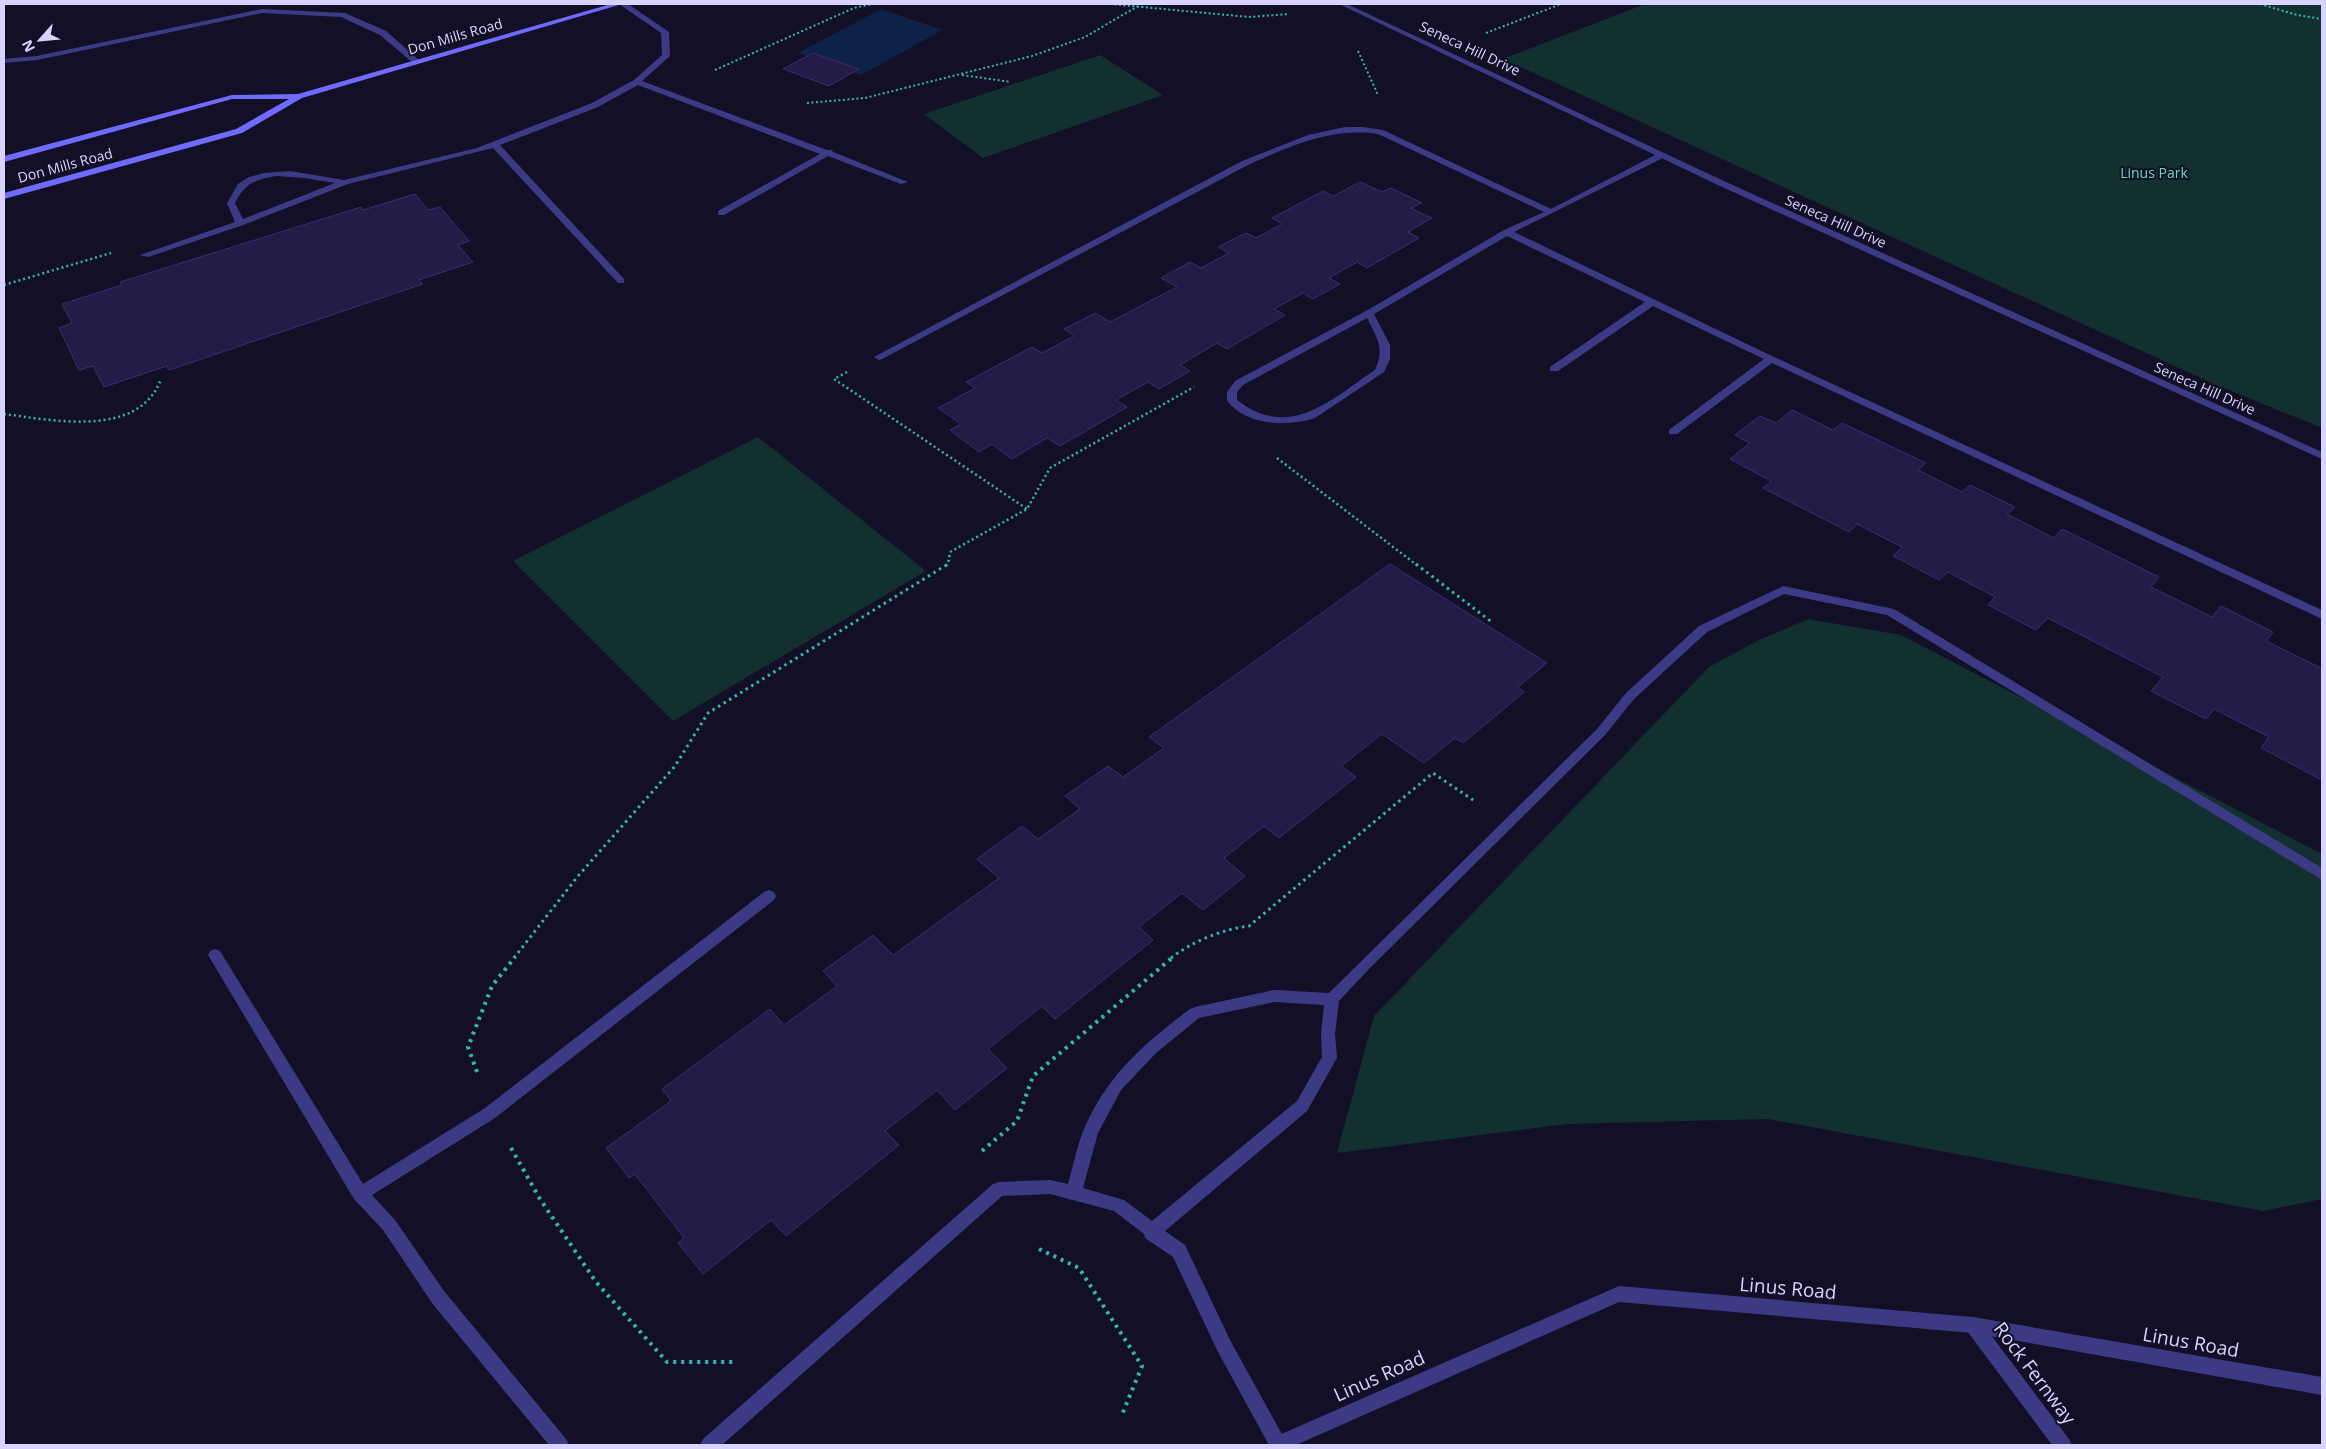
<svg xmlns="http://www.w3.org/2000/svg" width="2326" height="1449" font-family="'Open Sans',sans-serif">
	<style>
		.green { fill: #12302f }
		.water { fill: #0c2248 }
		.building { fill: #241b47; stroke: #3b2d73 }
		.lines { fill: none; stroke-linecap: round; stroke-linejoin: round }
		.path-far3 { stroke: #2fb8b0; stroke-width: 2; stroke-dasharray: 2 2.5; stroke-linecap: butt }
		.path-far2 { stroke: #2fb8b0; stroke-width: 2.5; stroke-dasharray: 2 3; stroke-linecap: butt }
		.path-far1 { stroke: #2fb8b0; stroke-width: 3; stroke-dasharray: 2.5 4; stroke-linecap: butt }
		.path { stroke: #2fb8b0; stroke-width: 4; stroke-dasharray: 3 5; stroke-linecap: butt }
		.service { fill: #3d3a85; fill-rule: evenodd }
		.minor { fill: #3d3a85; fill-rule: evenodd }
		.secondary { fill: #6f6bff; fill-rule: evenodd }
		.labels { text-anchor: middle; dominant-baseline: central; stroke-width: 4; stroke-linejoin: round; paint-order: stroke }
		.far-street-label { font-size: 14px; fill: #d9d4ff; stroke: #130f26 }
		.far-park-label { font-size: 14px; fill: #5fe0c0; stroke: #130f26 }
		.near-street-label { font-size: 19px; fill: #d9d4ff; stroke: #130f26 }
	</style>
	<rect width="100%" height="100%" fill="#130f26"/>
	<!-- green -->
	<g class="green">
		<polygon points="1645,4 2322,4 2322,428 2214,384 1503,59"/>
		<polygon points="1100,55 1163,95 983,158 924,114"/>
		<polygon points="758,437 926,571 673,721 513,561"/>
		<polygon points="1808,619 1901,635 2322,854 2322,1199 2263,1211 1768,1119 1567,1124 1337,1153 1374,1016 1709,667 1757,641"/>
	</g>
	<!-- water -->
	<polygon class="water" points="881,9 943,30 861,75 798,53"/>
	<!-- building -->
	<g class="building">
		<polygon points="813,53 859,69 829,86 783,69"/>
		<polygon points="1360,182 1382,192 1391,188 1422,203 1411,208 1432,218 1408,232 1419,238 1367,268 1357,262 1329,278 1340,284 1313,299 1303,293 1274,309 1285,315 1227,349 1217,343 1180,365 1190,371 1159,389 1148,382 1116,400 1127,407 1060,446 1047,438 1012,459 992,444 979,452 950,430 961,424 938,408 975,388 966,382 1032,347 1042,353 1074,336 1064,329 1095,313 1110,322 1177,287 1161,278 1190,262 1201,268 1229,253 1218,247 1246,233 1256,238 1282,224 1272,218 1323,191 1333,196"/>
		<polygon points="415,194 428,210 440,207 469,241 458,245 473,262 419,280 423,284 169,370 167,366 104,387 93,366 79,370 59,328 72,323 62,304 122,285 120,282 361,207 363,210"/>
		<polygon points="1792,410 1833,430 1842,423 1926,463 1918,470 1962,492 1970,485 2015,507 2007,514 2054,538 2062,529 2159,577 2151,587 2212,617 2221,606 2273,632 2266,641 2321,668 2322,666 2322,780 2261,748 2269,737 2214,709 2206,719 2151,691 2163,677 2048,618 2036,630 1988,605 1995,597 1948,572 1939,580 1893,556 1902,547 1857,524 1849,532 1763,488 1771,481 1730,459 1750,443 1735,435 1760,416 1776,423"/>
		<polygon points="1390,564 1547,663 1518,687 1524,692 1463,743 1455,738 1424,763 1382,734 1341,766 1356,777 1279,838 1264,826 1224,858 1245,876 1203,910 1182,893 1139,927 1153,940 1055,1019 1042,1006 988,1049 1007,1068 955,1110 937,1090 885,1131 899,1145 786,1236 771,1220 703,1274 678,1243 684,1238 635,1174 629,1178 606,1148 671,1101 662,1089 770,1009 784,1025 837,986 823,971 873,935 893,955 999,878 977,859 1022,826 1038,839 1080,809 1065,796 1108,766 1123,777 1164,748 1149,737"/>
	</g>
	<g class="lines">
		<!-- path-far3 -->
		<g class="path-far3">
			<polyline points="1110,4 1249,17 1289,14"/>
			<polyline points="2260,4 2297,15 2322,19"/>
			<polyline points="1486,33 1561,4"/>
			<polyline points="1358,51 1378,95"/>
			<polyline points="715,70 854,8 872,4"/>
			<polyline points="962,75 1011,82"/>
			<polyline points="807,103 865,98 1032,56 1085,37 1138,6"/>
		</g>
		<!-- path-far2 -->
		<g class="path-far2">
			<polyline points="4,285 111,253"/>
			<polyline points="847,372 834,379 1027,509"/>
			<path d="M4,414C52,420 139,439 161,379"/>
			<polyline points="1277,458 1418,566"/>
			<polyline points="946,566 948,564 950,552 1027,509 1050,468 1194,387"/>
		</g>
		<!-- path-far1 -->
		<g class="path-far1">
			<polyline points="1416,564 1493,623"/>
			<polyline points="514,958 578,876 675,766 708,713 948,564"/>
			<path d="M1171,958C1191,942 1223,929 1249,926L1433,773L1476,802"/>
		</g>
		<!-- path -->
		<g class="path">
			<polyline points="477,1072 468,1047 492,986 515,957"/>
			<polyline points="511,1148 540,1199 596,1282 667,1362 737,1362"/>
			<polyline points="982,1151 1017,1121 1033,1076 1173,957"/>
			<polyline points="1039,1249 1079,1268 1142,1366 1121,1417"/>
		</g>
		<!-- service -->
		<g class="service">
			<path d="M619,4H628L669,32L670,56L642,81L827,150H832L833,152L908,182L901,184L828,156L724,215H718V211L820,154L638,85L598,107L500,145L624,279V283H618L493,148L348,184L243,225L148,257L140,255L235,222L227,203L238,184L249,177L264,173L290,171L344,180L477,148L592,103L634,80L662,55L661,33ZM277,176L304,178L335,183L243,219L235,203C245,183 256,179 277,176Z"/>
			<polygon points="262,9 345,13 386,31 420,61 413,63 380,35 341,17 262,13 37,60 4,63 4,59 37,56"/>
			<path d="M1345,127H1362L1383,130L1551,209L1659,153H1665V157L1514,232L1774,357L2322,610V619L1772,363L1677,434H1669V430L1764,359L1653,306L1558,371H1550V367L1645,302L1507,236L1374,314L1390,345V359L1384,372L1315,418C1286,427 1248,426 1227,401V392L1235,381L1366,311L1504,230L1544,212L1378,134C1331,127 1290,146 1248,165L882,359L879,360L874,357L1242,161L1308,135ZM1367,318C1377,338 1385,348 1375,370C1330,400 1290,441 1237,400V392L1243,385Z"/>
			<path d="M1783,586L1894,609L2322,868V880L1887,615L1784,594L1707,632L1634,699L1605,735L1368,970L1339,1001L1335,1033L1337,1058L1307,1111L1165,1231L1185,1245L1230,1340L1284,1438L1286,1445H1269L1218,1352L1173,1257L1145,1238L1144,1234L1114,1211L1050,1194L1002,1196L722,1445H700L703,1439L993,1184L999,1182L1050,1180L1068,1184C1073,1166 1077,1146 1084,1129C1108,1074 1144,1044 1190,1009L1195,1007L1274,990L1329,993L1597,729L1626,693L1699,626ZM1274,1002L1324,1005L1321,1033L1322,1057L1297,1101L1152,1221L1124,1200L1083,1188L1098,1133L1121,1090L1156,1053L1199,1018Z"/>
			<polygon points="769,890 774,892 776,896 774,900 495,1118 372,1195 395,1220 444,1291 566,1439 569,1445 549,1445 432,1303 383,1230 354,1199 208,955 210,951 215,949 220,951 363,1184 485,1108 764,892"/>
			<polygon points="1973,1317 1979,1319 2069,1439 2072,1445 2052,1445 1967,1331 1965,1325 1967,1319"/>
		</g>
		<!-- minor -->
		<g class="minor">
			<polygon points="1339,4 1347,4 1726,182 2322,452 2322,459 1720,186"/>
			<polygon points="1619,1286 1973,1317 2322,1377 2322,1395 1973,1333 1619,1302 1296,1445 1267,1445 1270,1439"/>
		</g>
		<!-- secondary -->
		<polygon class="secondary" points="611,4 622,4 302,98 242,133 4,199 4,193 236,129 289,99 232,99 4,162 4,156 232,95 298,94"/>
	</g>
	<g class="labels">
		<!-- far-street labels -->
		<g class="far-street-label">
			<text transform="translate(455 36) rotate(-16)">Don Mills Road</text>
			<text transform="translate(1470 48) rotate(25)">Seneca Hill Drive</text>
			<text transform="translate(65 165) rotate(-15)">Don Mills Road</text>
			<text transform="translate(1836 221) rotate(24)">Seneca Hill Drive</text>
			<text transform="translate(2205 388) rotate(24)">Seneca Hill Drive</text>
		</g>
		<!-- far-park labels -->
		<g class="far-park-label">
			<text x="2154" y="172">Linus Park</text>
		</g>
		<!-- near-street labels -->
		<g class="near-street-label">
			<text transform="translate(1788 1288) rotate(5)">Linus Road</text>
			<text transform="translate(2191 1342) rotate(10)">Linus Road</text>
			<text transform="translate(2035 1373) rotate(53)">Rock Fernway</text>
			<text transform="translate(1379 1376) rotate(-24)">Linus Road</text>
		</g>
	</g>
	<!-- border -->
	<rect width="2326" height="1449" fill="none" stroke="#d9d4ff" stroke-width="10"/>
	<!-- north arrow -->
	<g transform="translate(40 40) rotate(243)" stroke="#130f26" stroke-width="4" paint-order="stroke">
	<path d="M0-4L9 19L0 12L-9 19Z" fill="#d9d4ff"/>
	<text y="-8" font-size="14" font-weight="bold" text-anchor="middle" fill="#d9d4ff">N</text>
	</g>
</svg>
